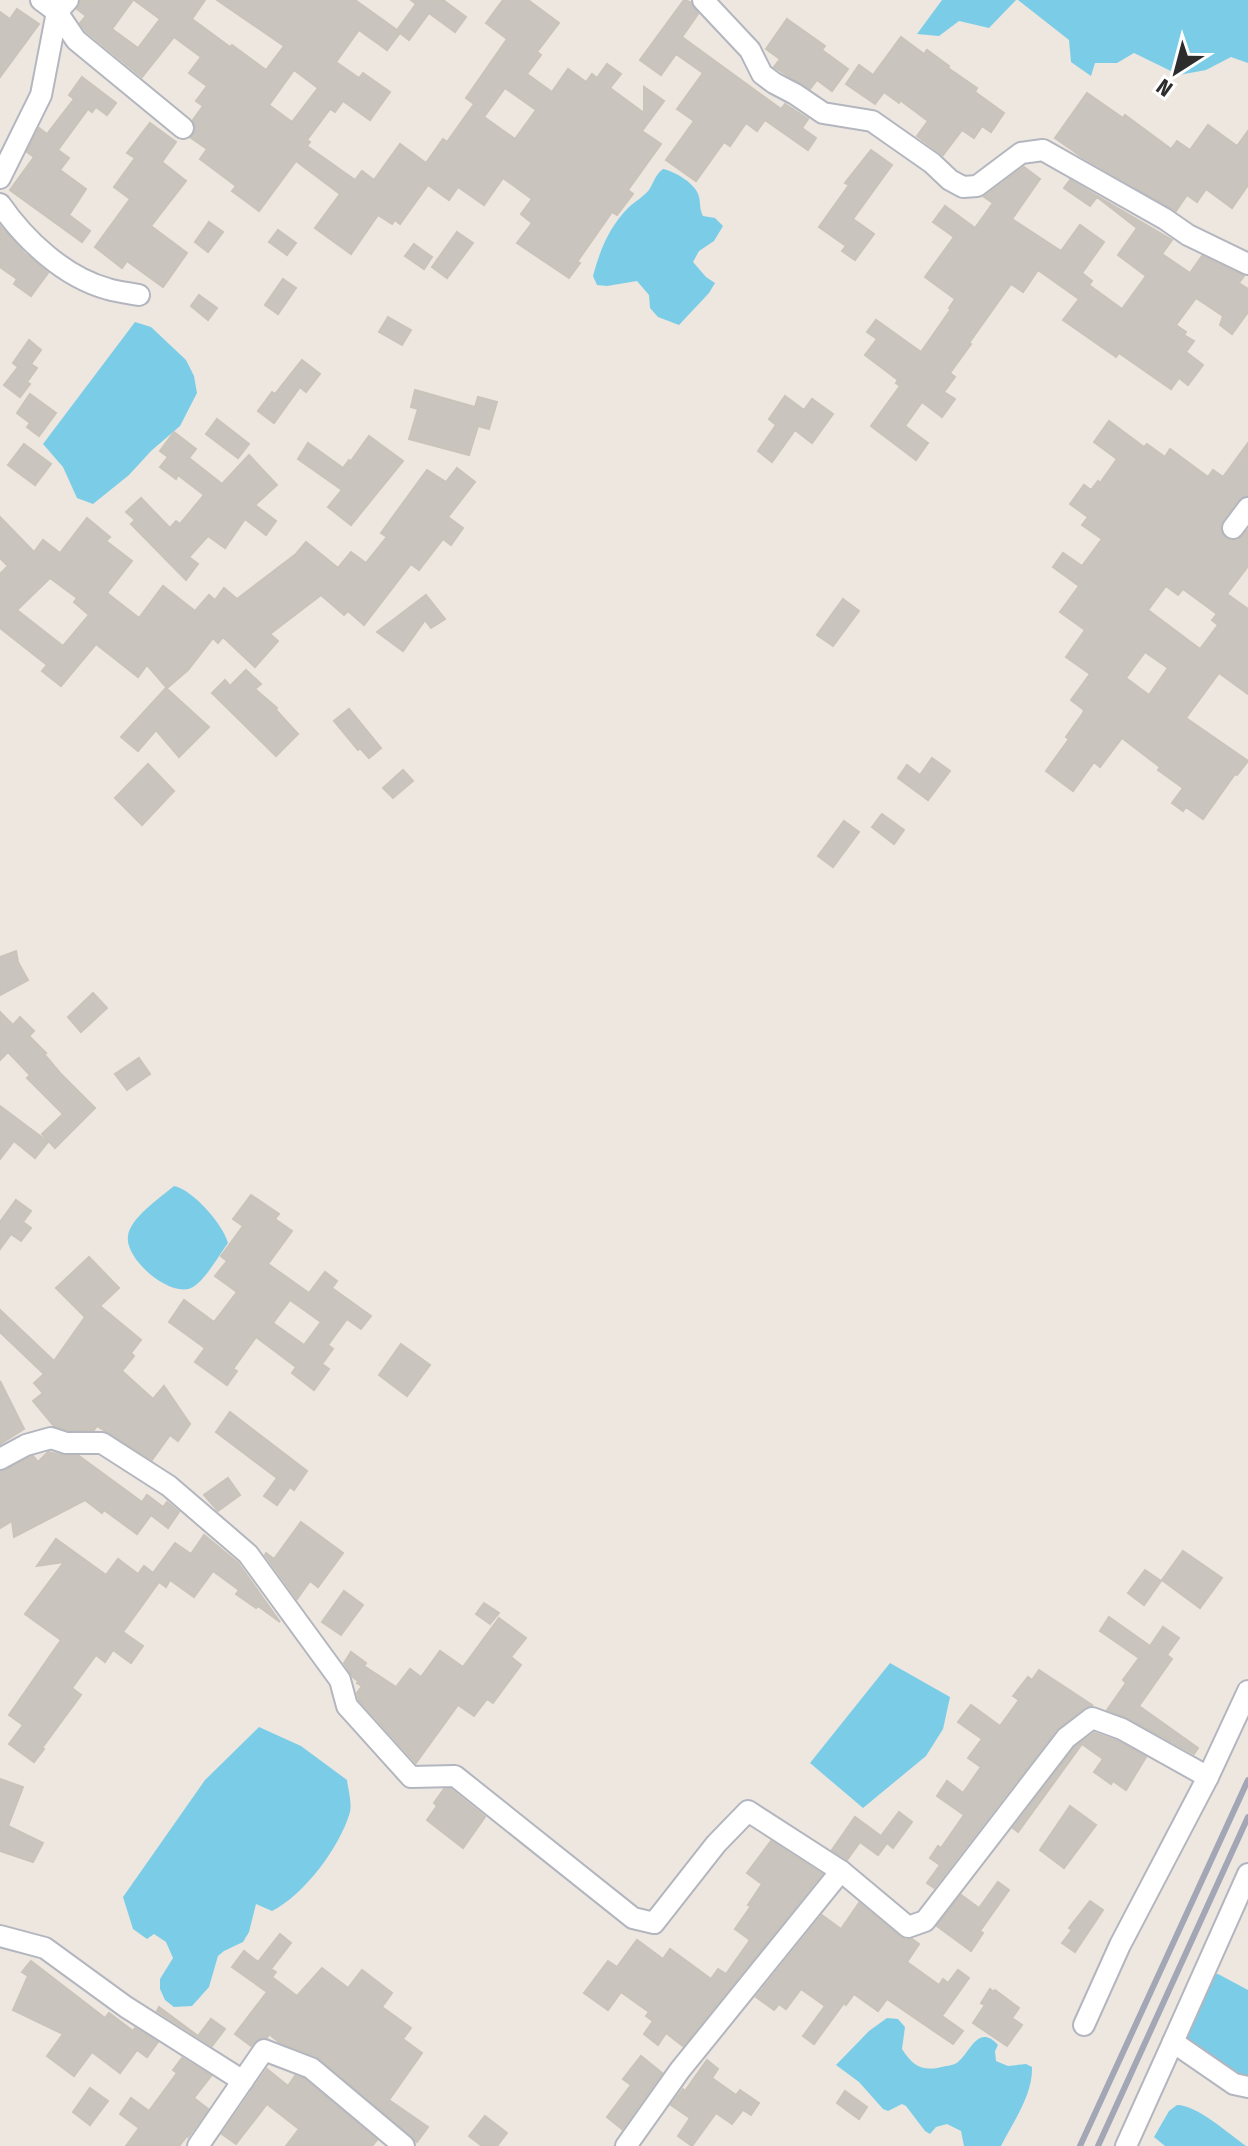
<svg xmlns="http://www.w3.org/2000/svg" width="1248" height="2146" font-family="'Fira Sans Condensed',sans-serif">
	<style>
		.water { fill: #7bcde7 }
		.building { fill: #c9c5be; stroke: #c9c3ba; stroke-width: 2; fill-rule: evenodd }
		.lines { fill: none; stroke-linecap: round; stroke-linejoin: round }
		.street-casing { stroke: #b3b6bf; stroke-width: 24 }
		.street { stroke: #fff; stroke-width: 20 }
		.rail { stroke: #a3a6b5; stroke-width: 6 }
	</style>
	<rect width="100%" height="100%" fill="#ede7e0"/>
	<!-- water -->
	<g class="water">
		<polygon points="942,0 1016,0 989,28 959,21 939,36 917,34"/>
		<polygon points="1018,0 1248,0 1248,63 1231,57 1206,70 1179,75 1134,53 1117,63 1095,63 1091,76 1071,62 1069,40"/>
		<path d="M663,169C674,171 697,184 699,197C701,205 699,208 703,216L715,218L723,226L714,241L699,251L693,262L706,277L715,283L709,293L679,325L658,317L650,308L649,295L637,281L607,286L597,285L593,276C600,250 609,227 629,207C636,201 643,197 649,190C654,182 655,175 663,169Z"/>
		<polygon points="135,322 151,327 186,360 194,376 197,393 180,426 151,451 129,475 93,504 77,498 63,467 43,444"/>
		<path d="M174,1186C193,1190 223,1224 228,1243C219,1255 206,1279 193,1287C172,1300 124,1259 128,1236C130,1218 160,1198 174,1186Z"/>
		<polygon points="890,1663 950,1697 943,1729 926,1756 863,1808 810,1763"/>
		<path d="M259,1727L301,1746L347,1780C348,1789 352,1802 350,1812C340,1847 304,1895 272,1911L256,1904L249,1932L243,1942L224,1951L218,1956L209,1987L192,2006L174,2007L165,2000L160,1989V1979L173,1958L166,1942L154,1934L147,1939L133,1929L123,1897L205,1780Z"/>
		<polygon points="1214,1974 1218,1974 1248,1990 1248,2077 1232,2072 1188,2041 1187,2034 1209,1980"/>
		<path d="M887,2018L898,2019L905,2027L902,2049C914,2068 924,2072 946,2066C949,2066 956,2064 958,2062C970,2053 978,2023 998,2045L995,2051L996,2061L1008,2066L1026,2064L1032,2067C1033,2095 1013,2122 1001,2146H964L961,2131L947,2124L936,2127L930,2134L925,2131L906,2106L902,2104L888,2111L883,2109L859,2082L836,2065L869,2031Z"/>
		<path d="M1177,2105C1197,2105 1229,2134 1246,2146H1165L1154,2137L1169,2111Z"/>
	</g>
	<!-- building -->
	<g class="building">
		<path d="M81,0H133L112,29L138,48L160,19L134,0H205L192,19L230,47L232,45L266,70L284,46L217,0H355L397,30L416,4L411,0H443L466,17L455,32L429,13L409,40L400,33L387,50L359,30L336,62L359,78L363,73L390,92L370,120L343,101L335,112L330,109L307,140L310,142L307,146L355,180L362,171L374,180L400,144L426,163L443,139L447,142L474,104L466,98L507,39L486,23L503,0H528L559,23L537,52L541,55L527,74L552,92L568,69L586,82L592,74L597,78L607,64L621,74L610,88L644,113V87L664,101L642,131L661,144L628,190L633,194L617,215L612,212L577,262L580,263L569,278L517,243L532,223L521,214L532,199L503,178L484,205L458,187L449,200L428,185L400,224L395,220L392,224L378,215L351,254L315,228L340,194L296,161L259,211L232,191L236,186L200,159L207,149L191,138L196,129L193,120L203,106L196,101L207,86L189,73L201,57L174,37L142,77L86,31L80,23L86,16L77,9ZM294,70L318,88L292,122L269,105ZM505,88L536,110L515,139L484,117Z"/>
		<polygon points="684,0 690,2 698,14 682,37 781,109 785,104 808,119 802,128 816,138 808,150 765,120 757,131 746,123 730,146 724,142 696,181 666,160 694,121 677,109 703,73 676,54 661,75 640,60"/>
		<polygon points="17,9 39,24 0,77 0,12 10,19"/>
		<polygon points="787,19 825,46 822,50 848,69 832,91 817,80 810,89 774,67 780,59 766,49"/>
		<polygon points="901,37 924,54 927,50 949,66 948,68 977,88 975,92 1004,113 991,132 982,126 974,138 962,130 943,155 917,136 928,121 900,100 899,103 884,92 875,104 846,84 859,65 873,75"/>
		<polygon points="82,77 116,103 107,115 96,107 92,112 88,109 58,150 69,158 60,170 86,189 69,215 90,231 82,242 10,190 34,157 27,152 39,128 47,134 74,99 69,95"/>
		<polygon points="1087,93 1123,118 1125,115 1171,149 1177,141 1190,150 1208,125 1237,146 1248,131 1248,185 1232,208 1206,189 1197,202 1187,195 1176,211 1082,157 1055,138"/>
		<polygon points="150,123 176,142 162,162 186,181 151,226 187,253 163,287 127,261 122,268 95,247 130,199 114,187 135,158 127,153"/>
		<polygon points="871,150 892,165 853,219 874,234 855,260 842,251 846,246 819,227 849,185 845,183"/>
		<polygon points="1024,167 1040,179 1012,219 1061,251 1080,225 1104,242 1082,273 1092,281 1089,285 1122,309 1146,276 1118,255 1137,228 1097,197 1090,206 1064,188 1070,180 1172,240 1162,254 1190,273 1202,256 1244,276 1239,283 1248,289 1248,312 1232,334 1220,325 1223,316 1196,298 1176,325 1186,332 1184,335 1194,341 1186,352 1203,365 1188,385 1179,378 1171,389 1119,353 1116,357 1063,320 1079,299 1038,270 1023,292 1011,284 969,343 971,344 950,373 955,377 944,392 955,399 942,417 922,402 905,426 928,443 916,460 871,426 900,386 896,383 898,380 865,355 877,339 867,332 876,320 921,352 951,309 949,308 955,299 925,277 954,237 933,222 945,206 975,228 993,203 984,197"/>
		<polygon points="209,222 223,232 208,252 195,242"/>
		<polygon points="0,226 24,253 48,273 31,296 14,284 17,279 0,267"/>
		<polygon points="278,230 296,243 287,255 269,242"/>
		<polygon points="457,232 473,243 447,278 432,267"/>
		<polygon points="414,244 432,257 424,269 405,256"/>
		<polygon points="283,279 296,288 278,314 265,305"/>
		<polygon points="199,295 217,308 208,320 191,306"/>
		<polygon points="388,317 411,330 402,345 379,332"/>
		<polygon points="29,340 41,350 31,364 37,368 27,382 30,384 20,397 4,385 18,367 13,363"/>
		<polygon points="302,360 320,374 306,392 300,387 274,423 258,411 272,392 275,394"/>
		<polygon points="415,390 475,407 478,397 497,402 489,429 478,426 469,455 409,439 418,409 411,407"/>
		<polygon points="30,394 56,413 39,436 27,427 30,423 17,413"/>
		<polygon points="785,396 804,410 812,399 833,414 812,443 795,430 772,462 758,451 776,425 769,419"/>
		<polygon points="217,419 249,444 238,458 206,434"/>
		<path d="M1109,421L1144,447L1147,444L1165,457L1170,449L1208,477L1213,470L1223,477L1248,443V495L1238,500L1223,520L1220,527L1225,538L1232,541L1239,540L1248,530V566L1227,594L1248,609V694L1219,673L1186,718L1248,761L1237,775L1235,774L1203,819L1186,807L1183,811L1172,803L1183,788L1158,770L1160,767L1122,738L1100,767L1094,762L1073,791L1046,771L1069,739L1066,737L1083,713L1084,710L1071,700L1090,674L1066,657L1085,630L1060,612L1079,586L1053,567L1063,553L1082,566L1102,539L1082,525L1088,517L1070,504L1084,485L1091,490L1098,481L1100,483L1117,459L1094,442ZM1166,586L1178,595L1183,589L1217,614L1212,620L1218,625L1200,649L1148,610ZM1145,652L1168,668L1149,695L1126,678Z"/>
		<polygon points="174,432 196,449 189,458 222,484 249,455 277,485 255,505 276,521 266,535 245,519 225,548 208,536 189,557 198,564 186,580 131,524 135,520 126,512 141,498 170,528 176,521 180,524 204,495 178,475 176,479 160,467 168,457 160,451"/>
		<polygon points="369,436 403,461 351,525 328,507 342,490 298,459 308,443 343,468 349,460 351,461"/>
		<polygon points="24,444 51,464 35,485 8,465"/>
		<path d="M457,468L475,482L448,517L463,528L451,545L443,539L419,570L411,564L364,625L348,611L344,615L321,595L270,634L278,641L255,667L223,637L218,643L213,638L188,670L167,688L147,665L138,677L96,644L61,686L42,671L47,665L0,628V574L8,566L0,558V517L34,552L43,540L60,553L87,518L110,537L106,541L132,561L107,593L139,618L163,586L195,611L209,595L215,600L224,588L237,599L296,554L306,542L338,568L351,552L366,563L387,537L381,533L427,470L446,482ZM50,578L77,598L74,602L89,615L63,646L17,610Z"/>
		<polygon points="426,595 445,619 431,628 425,620 403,651 377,632"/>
		<polygon points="843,599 859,611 833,646 817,635"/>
		<polygon points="246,670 261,684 255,689 277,708 276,710 298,734 276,756 212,693 225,680 230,686"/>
		<polygon points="166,688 209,727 179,757 156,730 138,751 121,737"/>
		<polygon points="349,709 381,748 369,758 360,748 358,750 334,721"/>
		<polygon points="932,758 950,771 928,800 898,778 907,765 920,775"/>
		<polygon points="148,764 174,791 142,825 115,798"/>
		<polygon points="403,770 413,781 393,798 383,788"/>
		<polygon points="882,814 904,830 894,844 872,827"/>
		<polygon points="844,821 859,832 833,867 818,856"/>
		<polygon points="16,951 18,962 28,980 0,995 0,957"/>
		<polygon points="93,993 107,1008 81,1032 68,1017"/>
		<polygon points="0,1012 13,1025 20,1017 34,1031 29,1036 46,1053 44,1054 60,1073 95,1108 55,1148 42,1134 63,1114 27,1078 30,1075 8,1052 0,1060"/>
		<polygon points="139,1058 150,1074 127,1090 115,1074"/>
		<polygon points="0,1106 48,1142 35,1158 14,1141 0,1159"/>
		<path d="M251,1195L279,1214L275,1219L292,1231L268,1264L309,1293L325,1272L337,1281L332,1288L371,1316L361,1329L347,1319L328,1345L333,1349L322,1364L329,1369L314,1390L292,1373L296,1367L256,1337L233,1369L237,1371L227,1385L195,1362L205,1348L169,1322L184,1300L214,1322L237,1292L215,1276L227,1261L221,1256L243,1226L233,1219ZM290,1300L321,1322L304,1345L273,1323Z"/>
		<polygon points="16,1200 31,1211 23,1222 31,1228 21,1241 11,1234 0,1249 0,1222"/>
		<polygon points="89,1257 119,1288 100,1306 141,1340 131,1353 134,1356 122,1371 153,1399 164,1386 190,1424 178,1441 170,1435 152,1460 97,1426 94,1430 68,1430 54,1426 33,1401 43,1393 34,1383 44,1374 0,1332 0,1310 54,1361 85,1317 56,1288"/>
		<polygon points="401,1344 430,1365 407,1396 379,1375"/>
		<polygon points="0,1381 24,1429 0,1444"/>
		<polygon points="230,1412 307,1471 294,1490 290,1487 277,1505 264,1496 277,1478 216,1432"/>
		<polygon points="48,1452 66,1456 79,1456 142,1502 147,1495 163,1507 167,1502 179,1512 168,1528 151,1515 137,1534 104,1510 102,1513 85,1500 14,1537 12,1521 0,1528 0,1472 33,1456 38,1462"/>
		<polygon points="228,1478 240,1495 218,1511 204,1495"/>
		<polygon points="301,1522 343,1553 318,1587 310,1581 297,1599 265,1555 266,1553 274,1559"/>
		<polygon points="204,1535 238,1563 280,1622 258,1606 256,1608 236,1594 239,1590 213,1571 194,1597 170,1580 166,1587 159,1582 123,1632 143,1646 131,1663 113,1650 105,1662 96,1655 72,1688 81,1695 42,1748 44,1749 34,1762 9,1744 23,1725 9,1715 61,1640 25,1614 64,1562 37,1566 56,1539 106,1575 118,1559 138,1574 144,1566 153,1573 175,1543 191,1554"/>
		<polygon points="1183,1551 1222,1578 1200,1608 1162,1580"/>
		<polygon points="1145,1570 1161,1581 1144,1605 1128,1593"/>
		<polygon points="344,1591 363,1605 341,1635 322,1622"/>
		<polygon points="484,1603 499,1613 490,1624 476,1614"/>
		<polygon points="1109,1617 1150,1646 1163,1627 1179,1638 1167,1655 1172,1659 1139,1706 1198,1748 1194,1754 1128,1718 1107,1710 1126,1683 1123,1680 1139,1658 1100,1631"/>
		<polygon points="499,1618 526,1638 511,1657 521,1665 493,1703 487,1699 474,1716 458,1705 416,1763 359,1700 357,1693 362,1686 357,1683 358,1681 353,1677 344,1663 351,1652 366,1663 364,1666 396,1687 410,1669 421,1677 440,1651 463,1667"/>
		<polygon points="1039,1670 1092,1705 1084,1708 1056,1730 934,1888 927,1883 940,1865 930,1858 938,1846 941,1848 964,1815 937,1796 947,1781 963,1793 981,1767 968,1758 982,1739 958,1722 971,1705 1000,1726 1019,1700 1013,1696 1028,1677 1032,1680"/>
		<polygon points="1094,1733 1117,1741 1146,1757 1126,1790 1113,1781 1111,1784 1094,1772 1103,1759 1082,1744 1018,1832 1013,1828 1075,1747"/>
		<polygon points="0,1779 23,1787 8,1826 43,1843 33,1862 0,1851"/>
		<polygon points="444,1789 450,1789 485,1817 463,1848 427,1820 437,1806 434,1803"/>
		<polygon points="1070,1806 1096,1825 1064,1868 1040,1850"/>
		<polygon points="899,1812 912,1822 893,1848 887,1843 878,1855 860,1842 847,1860 832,1850 855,1817 881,1836"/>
		<polygon points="771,1841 822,1874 683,2046 666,2033 658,2045 644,2034 653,2021 646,2016 649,2012 621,1992 608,2010 584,1993 608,1961 617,1967 637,1940 663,1959 670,1949 711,1979 718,1969 726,1974 750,1940 735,1929 751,1906 748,1905 762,1884 747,1873"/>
		<polygon points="998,1882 1009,1890 980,1931 983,1933 971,1951 937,1926 961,1895 979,1908"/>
		<polygon points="1090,1901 1103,1910 1075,1952 1062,1943 1072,1930 1069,1928"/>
		<polygon points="859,1903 900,1937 906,1940 912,1939 919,1944 907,1962 939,1985 943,1979 948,1983 958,1970 969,1978 942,2016 963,2031 953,2044 887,1999 878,2011 854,1994 846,2005 844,2003 814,2044 803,2036 825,2006 801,1989 786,2009 779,2004 774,2010 756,1997 822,1915 841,1929"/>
		<polygon points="280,1934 291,1943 271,1969 276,1972 272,1977 297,1996 322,1968 348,1988 362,1970 392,1993 382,2007 411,2028 403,2039 422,2053 389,2100 428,2127 417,2142 316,2056 279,2042 269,2034 267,2038 257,2039 251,2046 235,2034 267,1992 232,1967 244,1951 258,1962"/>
		<polygon points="31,1961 105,2018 109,2013 133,2031 135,2028 158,2042 147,2057 137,2050 120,2073 92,2052 74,2076 47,2056 63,2034 13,2010 28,1976 22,1972"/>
		<polygon points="990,1989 994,1992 995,1990 1019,2008 1012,2018 1022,2025 1007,2046 973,2023 985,2005 981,2003"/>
		<polygon points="159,2007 198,2036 211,2019 225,2029 212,2046 157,2011"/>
		<polygon points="641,2056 662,2073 622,2129 607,2117 631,2085 623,2079"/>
		<polygon points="182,2058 211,2076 194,2098 208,2109 188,2137 187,2136 179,2146 126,2146 139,2128 120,2114 131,2098 149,2111 177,2073 173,2070"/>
		<polygon points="707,2060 718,2069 712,2078 736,2095 740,2090 759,2103 751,2115 743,2110 732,2124 716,2113 692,2146 678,2136 690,2118 671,2105 683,2089 685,2091"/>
		<polygon points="267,2069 288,2086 295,2076 304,2079 377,2140 372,2146 286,2146 299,2129 267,2104 236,2144 222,2134"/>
		<polygon points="90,2088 108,2101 90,2125 73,2112"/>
		<polygon points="845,2091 867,2107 859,2119 837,2103"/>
		<polygon points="485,2116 507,2133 497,2146 482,2146 469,2136"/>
	</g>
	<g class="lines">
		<!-- street casing -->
		<g class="street-casing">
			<g id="street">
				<polyline points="41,0 57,12 76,40 183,128"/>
				<polyline points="703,0 750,50 762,74 774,83 795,94 823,113 872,121 932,163 950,180 963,187 977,186 1021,153 1043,150 1165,219 1188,235 1248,264"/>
				<polyline points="0,178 41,95 57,12 68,0"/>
				<path d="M0,204C25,240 64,277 108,289C118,292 128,293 139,295"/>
				<polyline points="1233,528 1248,508"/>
				<polyline points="0,1459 26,1445 51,1438 66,1443 102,1443 169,1486 248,1554 340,1680 347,1706 411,1777 455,1776 633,1918 654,1923 716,1844 748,1811 841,1871 908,1927 925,1921 1066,1738 1092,1718 1122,1729 1208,1777 1248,1691"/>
				<polyline points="0,1936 45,1948 126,2007 243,2081"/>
				<polyline points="1084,2025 1120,1945 1208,1777"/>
				<polyline points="1173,2042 1248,1874"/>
				<polyline points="198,2146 264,2050 311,2068 404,2146"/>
				<polyline points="626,2146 680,2070 841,1871"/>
				<polyline points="1126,2146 1173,2042 1234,2084 1248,2087"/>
			</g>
		</g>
		<!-- street -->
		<use href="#street" class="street"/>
		<!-- rail -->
		<g class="rail">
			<polyline points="1080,2146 1248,1780"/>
			<polyline points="1098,2146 1248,1817"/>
		</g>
	</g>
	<!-- north arrow -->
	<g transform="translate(1176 72) rotate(216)" stroke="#ffffff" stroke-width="6" paint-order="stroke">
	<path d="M0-6L14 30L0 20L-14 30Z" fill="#2d2d2d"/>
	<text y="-12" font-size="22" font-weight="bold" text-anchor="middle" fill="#2d2d2d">N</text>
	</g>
</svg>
